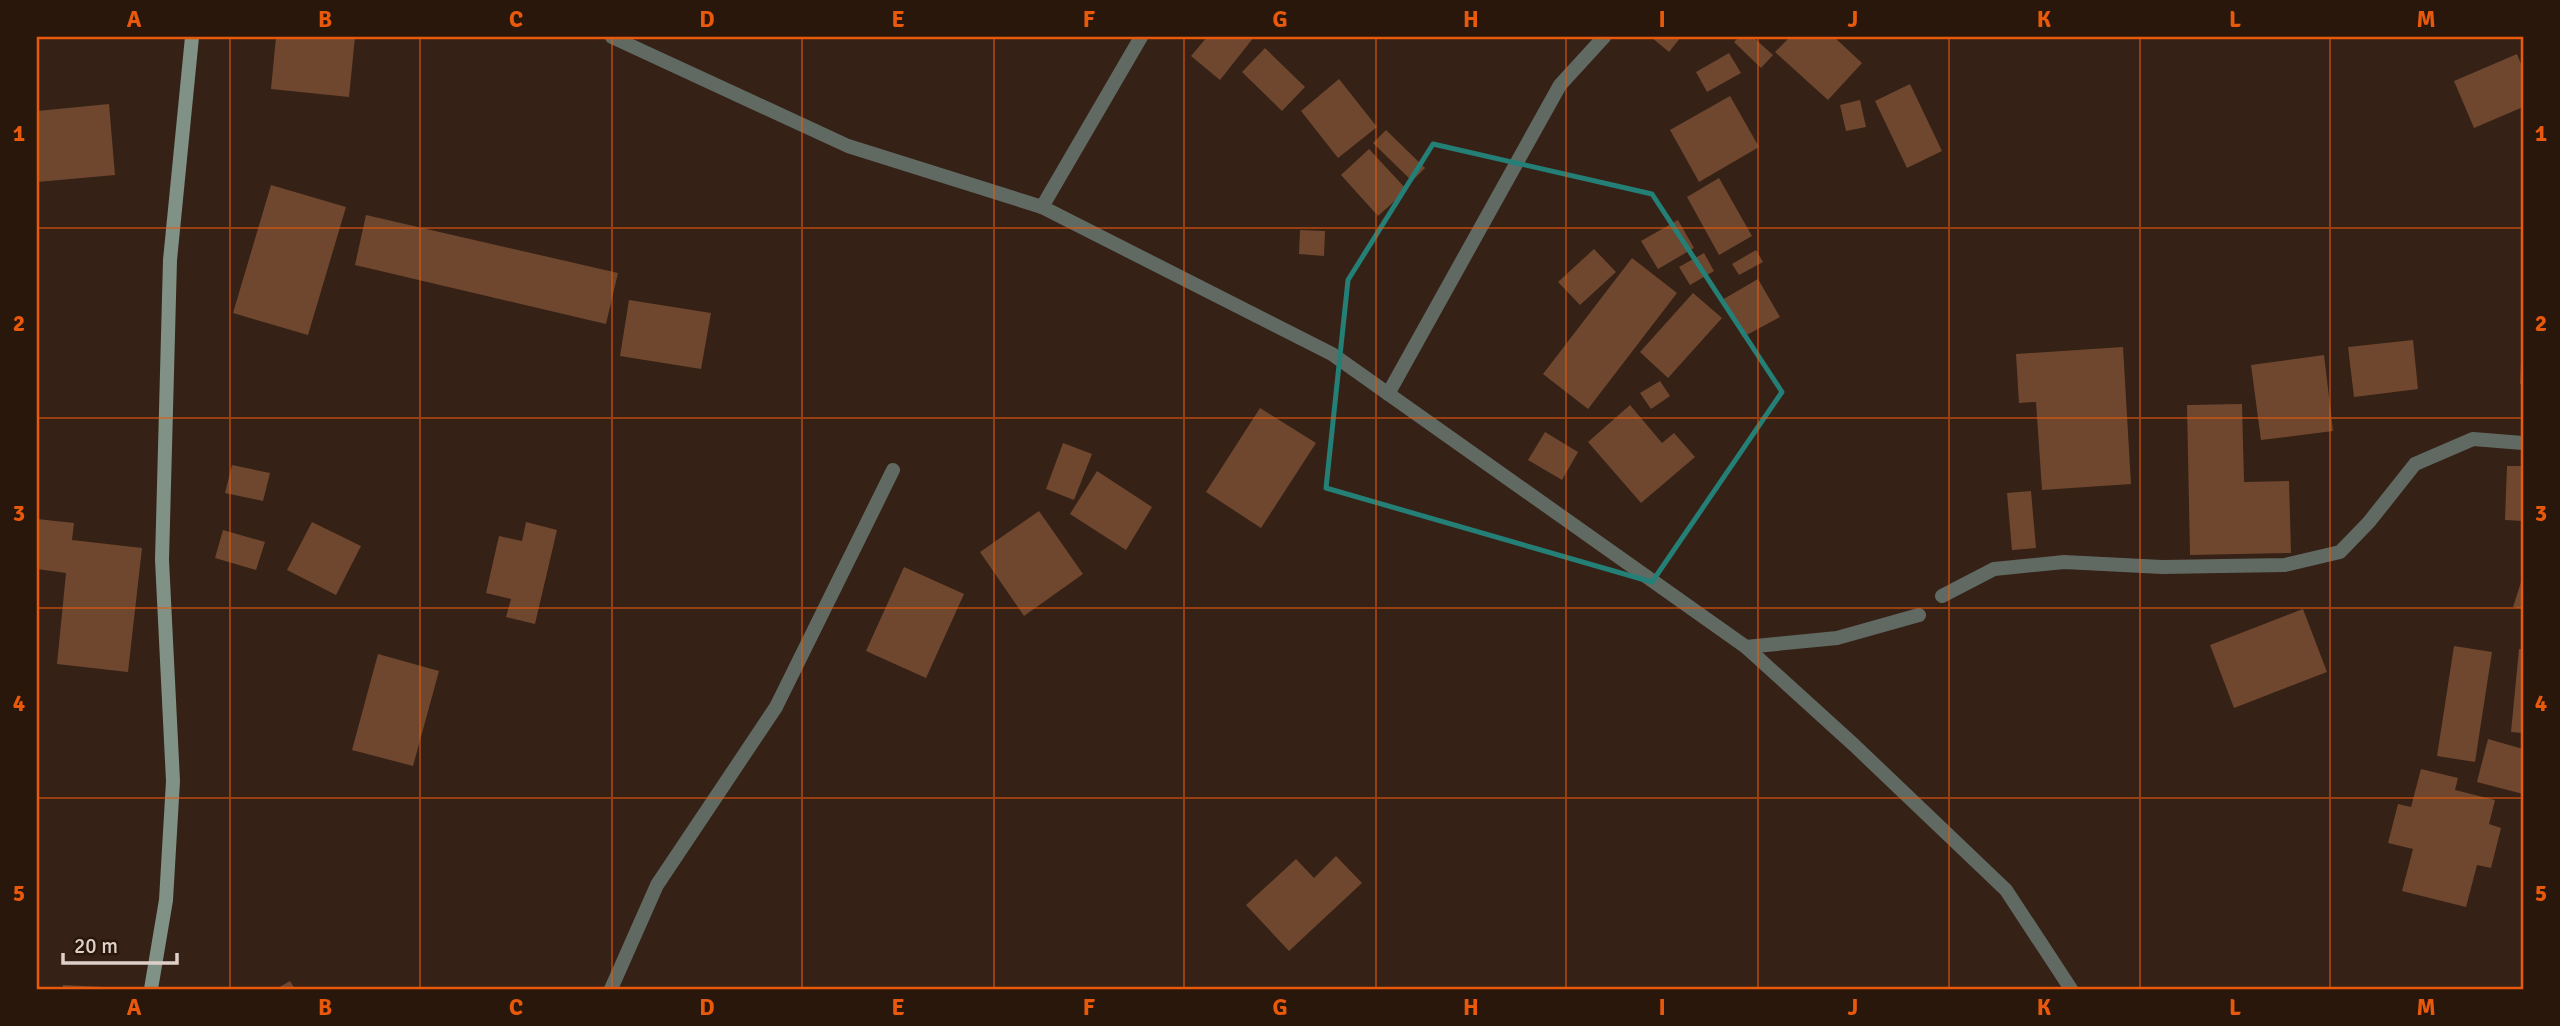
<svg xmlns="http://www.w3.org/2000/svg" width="2560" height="1026" font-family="Signika,sans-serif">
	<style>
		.building { fill: #6f472f }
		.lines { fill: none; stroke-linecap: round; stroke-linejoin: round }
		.street { stroke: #606a63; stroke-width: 14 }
		.secondary { stroke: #809186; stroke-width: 14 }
		.marked { fill: none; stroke: #247f77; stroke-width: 5; stroke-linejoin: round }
		.grid { fill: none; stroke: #e8590c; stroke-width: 2; stroke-opacity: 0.55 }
		.neatline { fill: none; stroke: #e8590c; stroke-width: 2.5 }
		.grid-label { font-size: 23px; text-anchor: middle; font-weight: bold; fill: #e8590c }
	</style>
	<rect width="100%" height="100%" fill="#352115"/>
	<!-- building -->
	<g class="building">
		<polygon points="276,37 355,37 349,97 271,89"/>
		<polygon points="1207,37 1254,37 1220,80 1191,56"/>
		<polygon points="1651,37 1681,37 1669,52"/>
		<polygon points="1739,37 1753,37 1773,55 1761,68 1734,42"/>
		<polygon points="1790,37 1834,37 1862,63 1828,100 1775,52"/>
		<polygon points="1265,48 1305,87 1282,111 1242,72"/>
		<polygon points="1729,53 1741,73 1707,92 1696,72"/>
		<polygon points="2517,54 2523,69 2523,107 2474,128 2454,81"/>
		<polygon points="1339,79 1377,127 1338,158 1301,111"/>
		<polygon points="1910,84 1942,151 1907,168 1875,101"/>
		<polygon points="1730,96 1759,147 1699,182 1670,130"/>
		<polygon points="1860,100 1866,127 1846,131 1840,105"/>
		<polygon points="109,104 115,175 37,182 37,111"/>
		<polygon points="1386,130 1425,168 1412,181 1373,143"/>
		<polygon points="1369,149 1407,190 1378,216 1341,175"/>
		<polygon points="1719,178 1752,236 1719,255 1687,197"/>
		<polygon points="271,185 346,207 308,335 233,313"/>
		<polygon points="366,215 618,273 606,324 355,265"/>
		<polygon points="1678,220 1694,248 1658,269 1641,241"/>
		<polygon points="1300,230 1325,231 1324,256 1299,254"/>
		<polygon points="1594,249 1616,272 1580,305 1558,282"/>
		<polygon points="1756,250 1763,262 1739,275 1732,264"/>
		<polygon points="1704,253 1714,271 1690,285 1679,267"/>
		<polygon points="1632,258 1677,293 1588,409 1543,374"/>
		<polygon points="1758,279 1780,317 1743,337 1722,300"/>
		<polygon points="1693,293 1722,318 1668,378 1640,352"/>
		<polygon points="629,300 711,313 701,369 620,356"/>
		<polygon points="2413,340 2418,389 2354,397 2348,347"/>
		<polygon points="2123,347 2131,484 2042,490 2036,402 2019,403 2016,354"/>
		<polygon points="2324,355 2333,431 2261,440 2251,365"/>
		<polygon points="2521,361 2523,361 2523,384 2520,384"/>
		<polygon points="1660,381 1670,396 1651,409 1640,393"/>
		<polygon points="2242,404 2244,482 2289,481 2291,553 2190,555 2187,405"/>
		<polygon points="1630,405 1662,443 1674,433 1695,457 1641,503 1588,442"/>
		<polygon points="1260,408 1316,443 1261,528 1206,492"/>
		<polygon points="1545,432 1578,452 1562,480 1528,460"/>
		<polygon points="1063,443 1092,454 1074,500 1046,489"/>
		<polygon points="232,465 270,473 263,501 225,493"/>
		<polygon points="2507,466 2523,466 2523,521 2505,520"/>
		<polygon points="1097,471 1152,507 1126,550 1070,514"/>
		<polygon points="2031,491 2036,548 2012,550 2007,493"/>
		<polygon points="1039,511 1083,574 1024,616 980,552"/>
		<polygon points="37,519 74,523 72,540 142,548 128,672 57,664 66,573 37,569"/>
		<polygon points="312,522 361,546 336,595 287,570"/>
		<polygon points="526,522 557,530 535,624 506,617 511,599 486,593 499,536 522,541"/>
		<polygon points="223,530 265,542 256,570 215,558"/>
		<polygon points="904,567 964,594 926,678 866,651"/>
		<polygon points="2523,576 2523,609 2513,607"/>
		<polygon points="2303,609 2327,672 2234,708 2210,645"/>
		<polygon points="2454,646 2492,652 2475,762 2437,756"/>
		<polygon points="2519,649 2523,649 2523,733 2511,732"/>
		<polygon points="378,654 439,671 413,766 352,750"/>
		<polygon points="2488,739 2523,749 2523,794 2477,782"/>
		<polygon points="2421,769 2458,778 2455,790 2495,800 2489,824 2501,828 2491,868 2477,865 2466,907 2402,891 2413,849 2388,843 2398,804 2411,807"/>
		<polygon points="1336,856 1362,883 1289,951 1246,905 1296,859 1314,878"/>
		<polygon points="290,981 295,989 276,989"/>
		<polygon points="63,985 104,987 103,989 63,989"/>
	</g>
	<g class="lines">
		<!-- street -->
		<g class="street">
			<polyline points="612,37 848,146 1042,207 1141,37"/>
			<polyline points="1042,207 1332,354 1746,647 1854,745 2006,890 2071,989"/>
			<polyline points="1388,394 1560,85 1604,37"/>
			<polyline points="1942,596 1994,569 2064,562 2162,567 2285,565 2340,552 2369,522 2415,464 2473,439 2523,443"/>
			<polyline points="1746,647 1837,638 1919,615"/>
			<polyline points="611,989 657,885 776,707 893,470"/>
		</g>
		<!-- secondary -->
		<polyline class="secondary" points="151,989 166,900 173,781 162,560 170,260 192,37"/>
	</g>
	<!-- marked area -->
	<path class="marked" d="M1433,144L1652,194L1782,392L1652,582L1326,488L1348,280Z"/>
	<!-- grid -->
	<path class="grid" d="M230,37V989M420,37V989M612,37V989M802,37V989M994,37V989M1184,37V989M1376,37V989M1566,37V989M1758,37V989M1949,37V989M2140,37V989M2330,37V989M37,228H2523M37,418H2523M37,608H2523M37,798H2523"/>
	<!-- border -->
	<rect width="2560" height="1026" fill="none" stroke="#2a170b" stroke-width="77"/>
	<!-- scale -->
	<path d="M63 953v10h114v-10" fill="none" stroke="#ded0c8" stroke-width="3.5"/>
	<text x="74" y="953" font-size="21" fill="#ded0c8" stroke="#2a170b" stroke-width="5" paint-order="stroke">20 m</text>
	<rect x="38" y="38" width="2484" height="950" class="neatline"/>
	<g class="grid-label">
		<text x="134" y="27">A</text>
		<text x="325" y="27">B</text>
		<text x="516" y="27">C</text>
		<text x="707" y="27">D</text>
		<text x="898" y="27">E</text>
		<text x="1089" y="27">F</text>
		<text x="1280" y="27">G</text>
		<text x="1471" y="27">H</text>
		<text x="1662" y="27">I</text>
		<text x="1853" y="27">J</text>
		<text x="2044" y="27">K</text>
		<text x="2235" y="27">L</text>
		<text x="2426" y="27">M</text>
		<text x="19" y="141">1</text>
		<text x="2541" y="141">1</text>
		<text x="19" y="331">2</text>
		<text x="2541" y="331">2</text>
		<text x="19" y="521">3</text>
		<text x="2541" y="521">3</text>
		<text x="19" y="711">4</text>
		<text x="2541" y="711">4</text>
		<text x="19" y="901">5</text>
		<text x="2541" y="901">5</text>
		<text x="134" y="1015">A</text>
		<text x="325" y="1015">B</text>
		<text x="516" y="1015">C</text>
		<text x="707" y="1015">D</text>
		<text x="898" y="1015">E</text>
		<text x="1089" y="1015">F</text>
		<text x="1280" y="1015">G</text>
		<text x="1471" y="1015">H</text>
		<text x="1662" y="1015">I</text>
		<text x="1853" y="1015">J</text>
		<text x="2044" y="1015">K</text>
		<text x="2235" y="1015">L</text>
		<text x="2426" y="1015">M</text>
	</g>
</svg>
